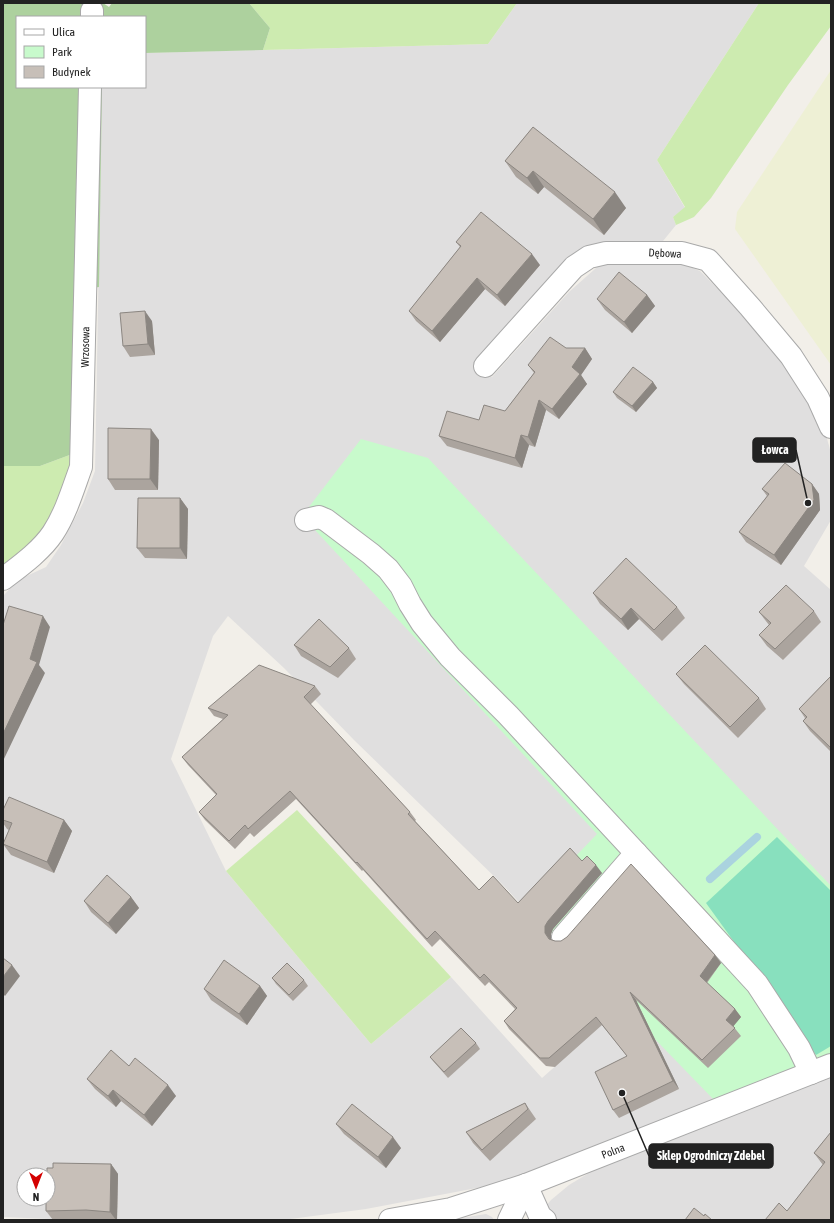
<svg xmlns="http://www.w3.org/2000/svg" width="834" height="1223" font-family="'Asap Condensed',sans-serif">
	<style>
		.residential { fill: #e0dfdf; fill-rule: evenodd }
		.farmland { fill: #eef0d5 }
		.grass { fill: #cdebb0 }
		.forest { fill: #add19e }
		.park { fill: #c8facc }
		.pitch { fill: #88e0be }
		.lines { fill: none; stroke-linecap: round; stroke-linejoin: round }
		.stream { stroke: #aad3df; stroke-width: 8 }
		.minor-casing { stroke: #a9a9a9; stroke-width: 24 }
		.minor { stroke: #fff; stroke-width: 22 }
		.wall { fill: #aba49e }
		.shaded-wall { fill: #8b8681 }
		.building { fill: #c7bfb8; stroke: #8b8681 }
		.labels { text-anchor: middle; dominant-baseline: central; stroke-width: 3; stroke-linejoin: round; paint-order: stroke }
		.street-label { font-size: 11px; fill: #222; stroke: #fff }
		.leader { fill: none; stroke: #222; stroke-width: 1.5 }
		.callout-dot { fill: #222; stroke: #fff; stroke-width: 1.5 }
		.callout { fill: #222; stroke: #222; stroke-width: 1.5 }
		.callout-label { font-size: 12px; text-anchor: middle; font-weight: bold; fill: #fff }
	</style>
	<rect width="100%" height="100%" fill="#f2efe9"/>
	<!-- residential -->
	<g class="residential">
		<path d="M517,3H759L657,160L685,208L673,217L676,225L659,246L568,261L550,277L476,359V366L492,377L569,292L605,260L678,262L700,271L734,305L810,395L826,435L831,453V520L804,566L831,590V1054L527,1174L482,1187L366,1209L283,1220H73L3,1217V596L18,580L46,567L61,545L83,503L95,471L102,87H145V53L488,44ZM228,616L284,668L354,740L501,883L546,931L553,934L577,1047L542,1078L451,977L371,1044L226,871L171,759L213,636ZM24,1175H48V1199H24Z"/>
		<polygon points="831,1077 831,1220 534,1220 551,1200 569,1185 599,1167"/>
		<polygon points="486,1214 492,1217 494,1220 449,1220"/>
	</g>
	<!-- farmland -->
	<polygon class="farmland" points="831,70 831,365 735,229 737,212"/>
	<!-- grass -->
	<g class="grass">
		<polygon points="249,3 517,3 488,44 263,50 270,28"/>
		<polygon points="759,3 831,3 831,26 788,85 711,198 694,217 676,225 673,217 685,207 657,160"/>
		<polygon points="75,453 54,516 40,536 3,566 3,466 40,466"/>
		<polygon points="297,810 451,977 371,1044 226,871"/>
	</g>
	<!-- forest -->
	<polygon class="forest" points="3,3 103,3 109,7 112,3 249,3 270,28 263,50 145,53 145,17 17,17 17,87 102,87 99,287 77,290 73,314 75,453 40,466 3,466"/>
	<!-- park -->
	<polygon class="park" points="361,439 428,458 831,886 831,1054 715,1101 553,934 546,931 525,909 597,834 302,516"/>
	<!-- pitch -->
	<polygon class="pitch" points="777,837 831,891 831,1046 816,1055 706,903"/>
	<g class="lines">
		<!-- stream -->
		<polyline class="stream" points="710,879 757,837"/>
		<!-- minor casing -->
		<g class="minor-casing">
			<g id="minor">
				<polyline points="92,17 92,11"/>
				<polyline points="485,366 574,267 589,257 606,253 682,253 708,260 750,307 791,356 818,398 831,427"/>
				<polyline points="306,520 319,517 326,520 371,554 388,569 401,586 410,604 422,623 450,657 508,715 700,922 757,984 799,1048 811,1073"/>
				<path d="M3,579C20,566 41,551 53,533C66,513 73,489 81,467L90,87"/>
				<polyline points="563,937 636,853"/>
				<polyline points="526,1185 540,1216 545,1220"/>
				<polyline points="390,1220 451,1209 526,1185 831,1065"/>
				<polyline points="509,1220 526,1185"/>
			</g>
		</g>
		<!-- minor -->
		<use href="#minor" class="minor"/>
	</g>
	<!-- wall -->
	<g class="wall">
		<polygon points="533,127 626,208 604,235 544,187 538,194 516,177 505,161"/>
		<polygon points="456,242 540,265 505,306 485,289 440,342 416,321 409,311 460,247"/>
		<polygon points="647,295 655,306 632,333 605,310 597,299"/>
		<polygon points="152,321 155,355 130,357 123,346"/>
		<polygon points="566,348 585,348 592,359 581,375 587,384 559,419 546,410 535,447 529,445 522,468 447,446 439,436 505,411 534,373 528,365"/>
		<polygon points="653,382 657,388 636,412 617,398 613,392"/>
		<polygon points="159,440 158,490 115,490 108,479"/>
		<polygon points="812,484 819,494 820,510 781,565 746,542 739,532 767,496 762,489"/>
		<polygon points="180,498 188,509 187,559 145,558 137,548"/>
		<polygon points="593,593 677,607 685,618 662,641 639,619 628,630 600,604"/>
		<polygon points="814,611 821,622 783,660 767,646 759,635 769,625 759,612"/>
		<polygon points="294,645 349,648 356,659 338,678 301,656"/>
		<polygon points="676,674 759,698 766,709 738,738 684,684"/>
		<polygon points="831,676 831,752 810,731 803,721 805,718 799,709"/>
		<polygon points="315,686 321,694 310,705 410,812 416,820 415,821 479,890 518,903 582,861 602,873 553,929 551,934 551,939 555,941 715,955 721,963 707,983 735,1009 741,1017 733,1026 741,1036 708,1068 636,1000 679,1089 619,1118 613,1110 627,1056 602,1025 555,1067 546,1066 509,1029 504,1021 515,1009 489,982 485,986 440,939 432,947 363,870 362,871 296,799 254,837 250,833 235,849 205,820 199,812 216,795 188,765 182,757 223,719 214,716 208,708"/>
		<polygon points="3,810 64,820 72,831 54,873 11,855 3,844 9,830 7,829 3,823"/>
		<polygon points="131,897 139,908 116,934 91,912 84,901"/>
		<polygon points="272,978 304,980 308,986 293,1001 276,984"/>
		<polygon points="260,986 267,996 247,1025 211,1000 204,989"/>
		<polygon points="476,1043 480,1049 448,1078 434,1062 430,1057"/>
		<polygon points="129,1066 176,1096 152,1126 121,1101 116,1107 95,1089 87,1079"/>
		<polygon points="525,1103 536,1119 490,1161 473,1143 466,1132"/>
		<polygon points="336,1124 401,1148 386,1168 344,1134"/>
		<polygon points="831,1132 831,1220 787,1211 823,1165 814,1153"/>
		<polygon points="111,1164 118,1174 117,1220 53,1220 46,1211 53,1168"/>
	</g>
	<!-- shaded-wall -->
	<g class="shaded-wall">
		<polygon points="533,171 544,187 538,194 527,178"/>
		<polygon points="615,192 626,208 604,235 593,219"/>
		<polygon points="532,254 540,265 505,306 497,295"/>
		<polygon points="477,278 485,289 440,342 432,331"/>
		<polygon points="647,295 655,306 632,333 624,322"/>
		<polygon points="145,311 152,321 155,355 148,344"/>
		<polygon points="585,348 592,359 581,375 587,384 559,419 552,409 572,367"/>
		<polygon points="653,382 657,388 636,412 632,406"/>
		<polygon points="539,400 546,410 535,447 528,437"/>
		<polygon points="151,429 159,440 158,490 150,479"/>
		<polygon points="521,435 529,445 522,468 515,458"/>
		<polygon points="812,484 819,494 820,510 781,565 774,555"/>
		<polygon points="180,498 188,509 187,559 180,548"/>
		<polygon points="631,608 639,619 628,630 621,619"/>
		<polygon points="43,616 50,627 39,665 45,673 3,761 3,734 30,659"/>
		<polygon points="64,820 72,831 54,873 47,862"/>
		<polygon points="596,865 602,873 553,929 551,934 551,941 545,933 545,926 548,921"/>
		<polygon points="131,897 139,908 116,934 108,923"/>
		<polygon points="715,955 721,963 705,984 700,976"/>
		<polygon points="12,965 20,976 5,996 3,994 3,977"/>
		<polygon points="260,986 267,996 247,1025 239,1014"/>
		<polygon points="630,992 636,1000 679,1089 673,1081"/>
		<polygon points="735,1009 741,1017 732,1028 726,1020"/>
		<polygon points="168,1085 176,1096 152,1126 144,1115"/>
		<polygon points="113,1090 121,1101 116,1107 108,1096"/>
		<polygon points="393,1137 401,1148 386,1168 378,1157"/>
		<polygon points="111,1164 118,1174 117,1220 116,1220 110,1212"/>
	</g>
	<!-- building -->
	<g class="building">
		<polygon points="533,127 615,192 593,219 533,171 527,178 505,161"/>
		<polygon points="481,212 532,254 497,295 477,278 432,331 409,311 461,246 456,242"/>
		<polygon points="619,272 647,295 624,322 597,299"/>
		<polygon points="145,311 148,344 123,346 120,313"/>
		<polygon points="550,337 566,348 585,348 572,367 580,374 552,409 539,400 528,437 521,435 515,458 439,436 447,411 479,420 484,405 505,411 535,372 528,365"/>
		<polygon points="633,367 653,382 632,406 613,392"/>
		<polygon points="108,428 151,429 150,479 108,479"/>
		<polygon points="785,463 812,484 814,500 774,555 739,532 769,494 762,489"/>
		<polygon points="138,498 180,498 180,548 137,548"/>
		<polygon points="626,558 677,607 654,630 631,608 621,619 593,593"/>
		<polygon points="786,585 814,611 775,649 759,635 771,623 759,612"/>
		<polygon points="9,606 43,616 30,659 37,662 3,734 3,625"/>
		<polygon points="319,619 349,648 330,667 294,645"/>
		<polygon points="705,645 759,698 730,727 676,674"/>
		<polygon points="259,665 315,686 304,697 410,812 408,814 479,890 493,876 518,903 570,848 582,861 587,856 596,865 548,921 545,926 545,933 549,939 555,941 561,941 567,937 631,864 715,955 700,976 735,1009 726,1020 735,1028 702,1060 630,992 673,1081 613,1110 595,1072 627,1056 596,1017 549,1058 540,1058 504,1021 517,1008 484,974 480,978 435,931 427,939 357,862 356,863 290,791 248,829 245,825 229,841 199,812 217,794 182,757 228,715 208,708"/>
		<polygon points="831,676 831,748 803,721 807,717 799,709"/>
		<polygon points="9,797 64,820 47,862 3,844 12,823 3,820 3,810"/>
		<polygon points="107,875 131,897 108,923 84,901"/>
		<polygon points="3,958 12,965 3,977"/>
		<polygon points="224,960 260,986 239,1014 204,989"/>
		<polygon points="287,963 304,980 289,995 272,978"/>
		<polygon points="461,1028 476,1043 444,1072 430,1057"/>
		<polygon points="111,1050 129,1066 135,1058 168,1085 144,1115 113,1090 108,1096 87,1079"/>
		<polygon points="525,1103 528,1109 482,1150 466,1132"/>
		<polygon points="352,1104 393,1137 378,1157 336,1124"/>
		<polygon points="831,1132 831,1220 765,1220 779,1203 787,1211 825,1162 814,1153"/>
		<polygon points="53,1163 111,1164 110,1212 86,1210 46,1211 46,1199 48,1199 48,1175 47,1175 47,1168 53,1168"/>
		<polygon points="694,1208 704,1216 705,1214 712,1220 685,1220"/>
	</g>
	<g class="labels">
		<!-- street labels -->
		<g class="street-label">
			<text transform="translate(665 253) rotate(3)">Dębowa</text>
			<text transform="translate(85 347) rotate(-89)">Wrzosowa</text>
			<text transform="translate(613 1151) rotate(-21)">Polna</text>
		</g>
	</g>
	<!-- callouts -->
	<path class="leader" d="M808 503L796 450M622 1093L649 1156"/>
	<g class="callout-dot">
		<circle cx="808" cy="503" r="4"/>
		<circle cx="622" cy="1093" r="4"/>
	</g>
	<g class="callout">
		<rect x="753" y="438" width="43" height="24" rx="4"/>
		<rect x="649" y="1144" width="124" height="24" rx="4"/>
	</g>
	<g class="callout-label">
		<text x="775" y="454">Łowca</text>
		<text x="711" y="1160">Sklep Ogrodniczy Zdebel</text>
	</g>
	<!-- border -->
	<rect width="834" height="1223" fill="none" stroke="#222222" stroke-width="8"/>
	<!-- legend -->
	<rect x="16" y="16" width="130" height="72" fill="#ffffff" stroke="#a7a7a7"/>
	<rect x="24" y="29" width="20" height="6" fill="#ffffff" stroke="#a7a7a7"/>
	<text x="52" y="36" font-size="12" fill="#222222">Ulica</text>
	<rect x="24" y="46" width="20" height="12" fill="#c8facc" stroke="#a7a7a7"/>
	<text x="52" y="56" font-size="12" fill="#222222">Park</text>
	<rect x="24" y="66" width="20" height="12" fill="#c7bfb8" stroke="#a7a7a7"/>
	<text x="52" y="76" font-size="12" fill="#222222">Budynek</text>
	<!-- north arrow -->
	<g transform="translate(36 1187) rotate(180)"><circle r="19" fill="#ffffff" stroke="#a7a7a7"/>
	<path d="M0-3L7 15L0 10L-7 15Z" fill="#d40000"/>
	<text y="-6" font-size="11" font-weight="bold" text-anchor="middle" fill="#222222">N</text>
	</g>
</svg>
